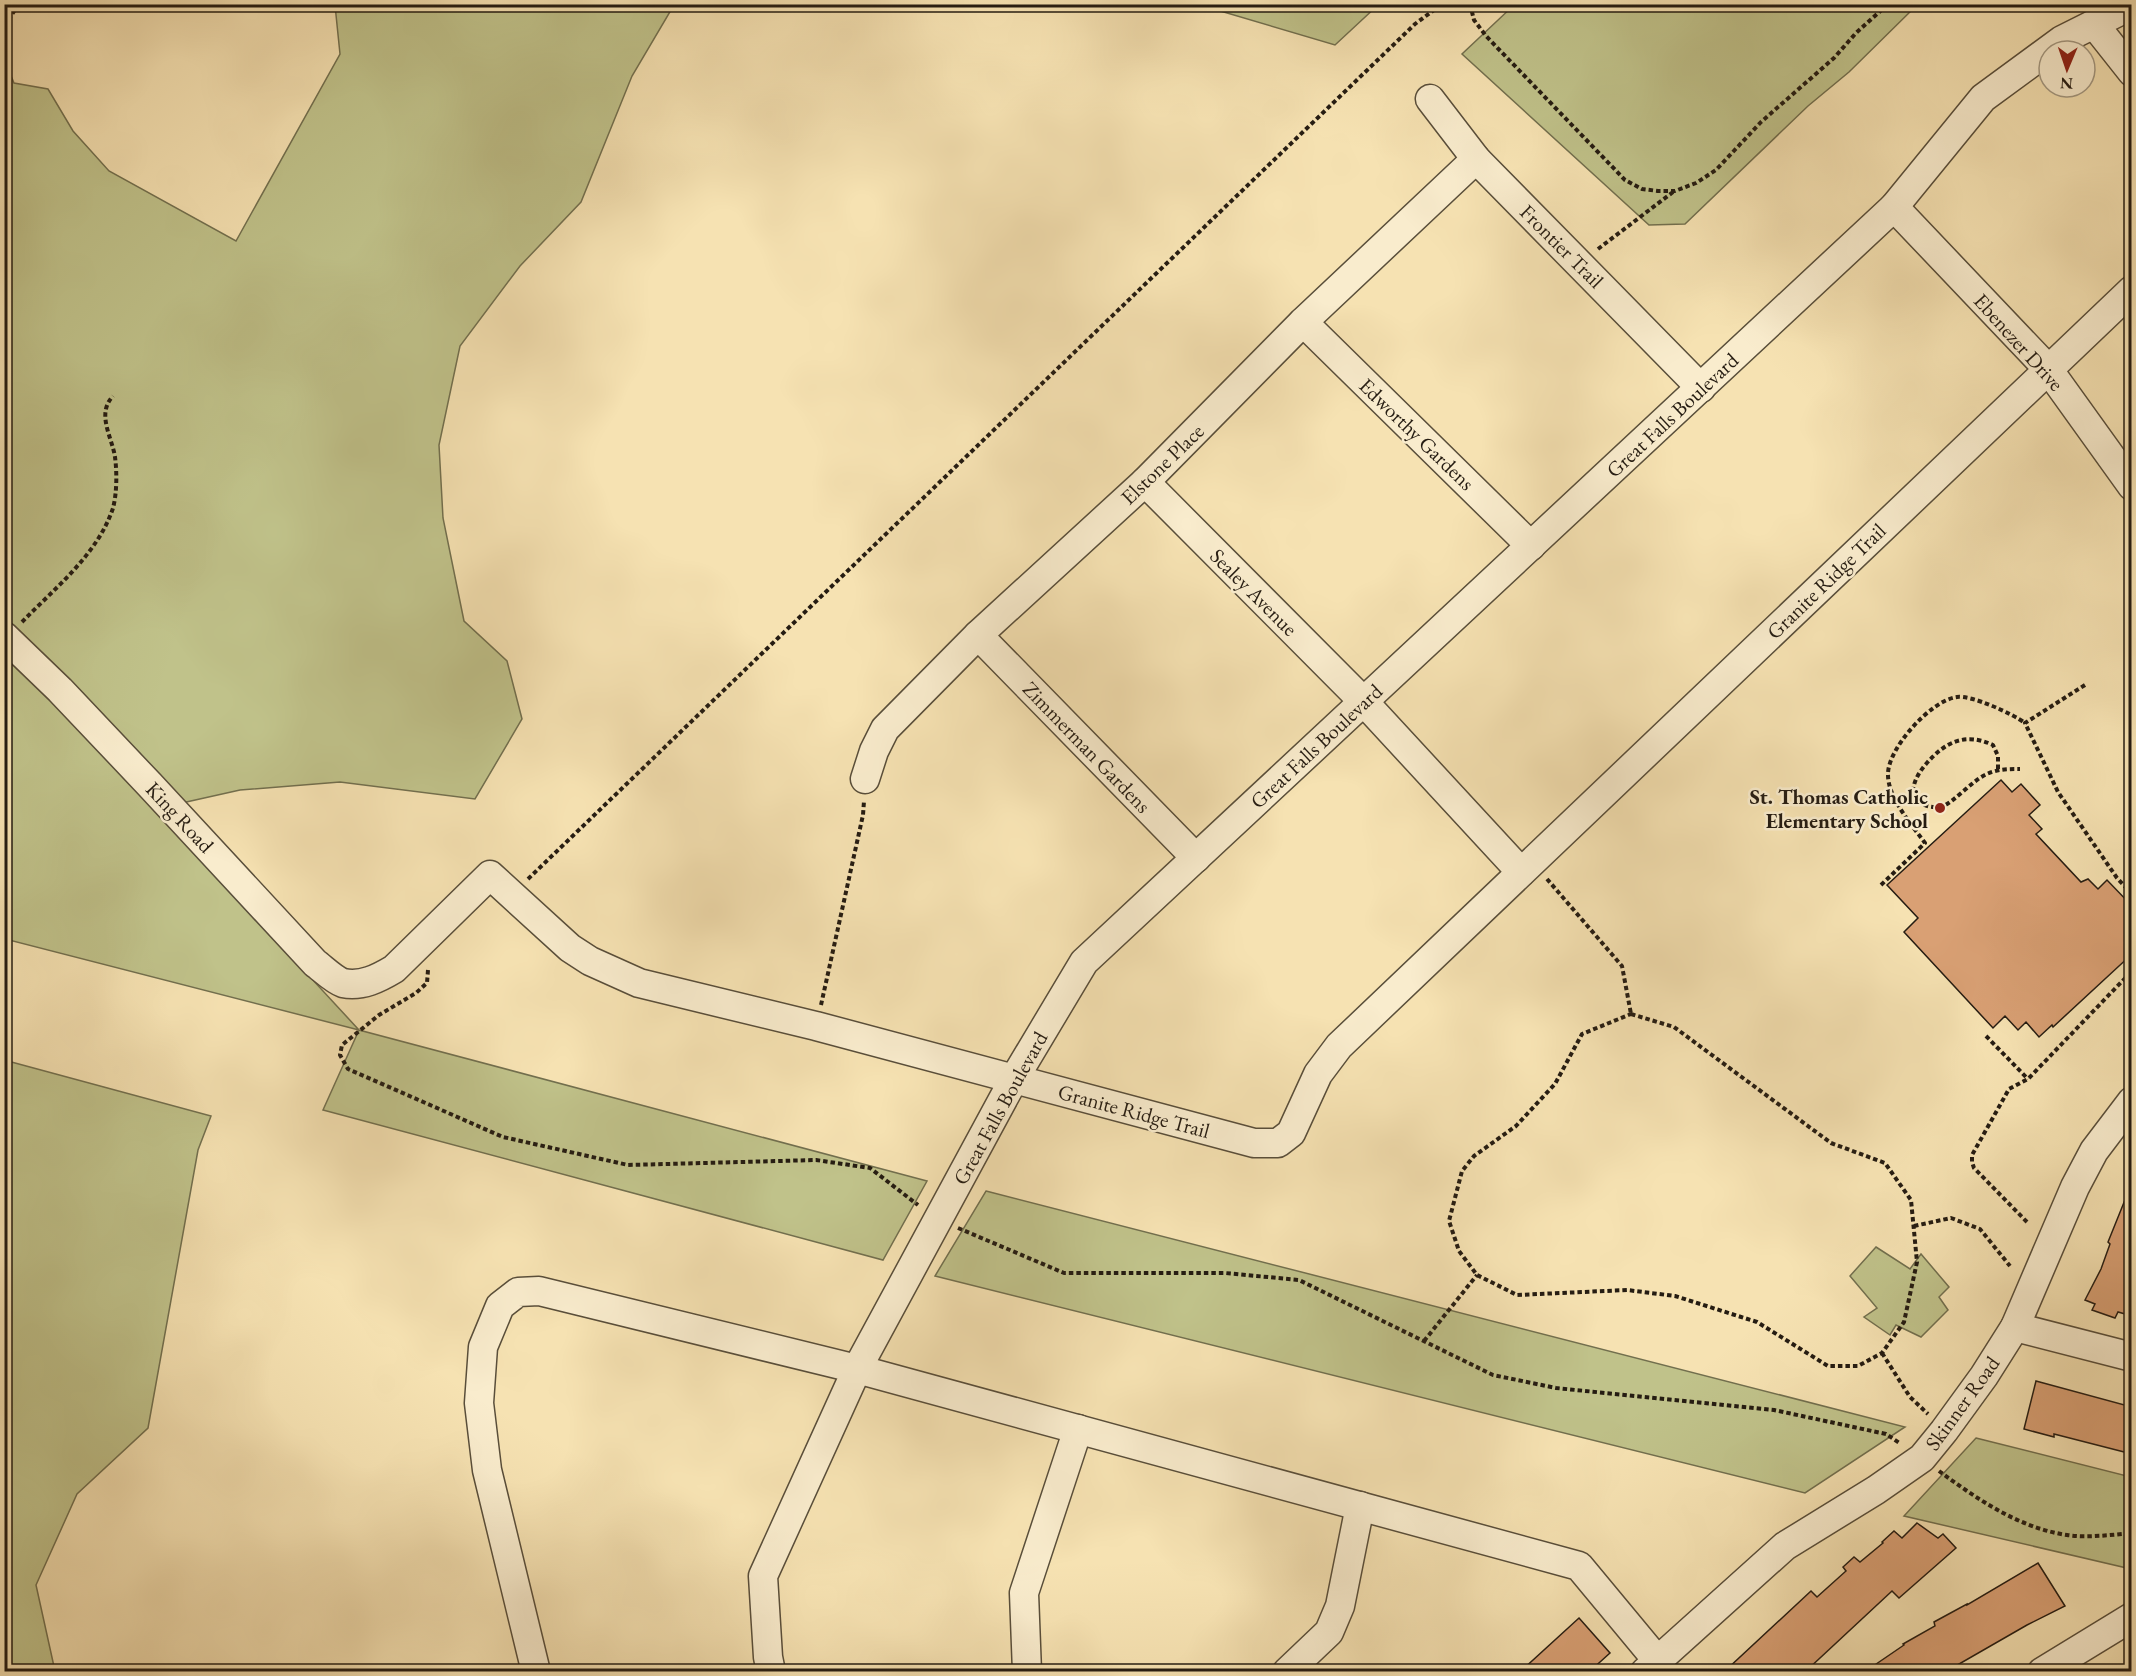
<svg xmlns="http://www.w3.org/2000/svg" width="2136" height="1676" font-family="'EB Garamond',serif">
	<style>
		.green { fill: #c0c28a; stroke: #726f4e; stroke-width: 1.5 }
		.building { fill: #d9a074; stroke: #251c12; stroke-width: 1.5 }
		.lines { fill: none; stroke-linecap: round; stroke-linejoin: round }
		.minor-casing { stroke: #594e3a; stroke-width: 31 }
		.path { stroke: #251c12; stroke-width: 4; stroke-dasharray: 4.5 3; stroke-linecap: butt }
		.minor { stroke: #f9eccd; stroke-width: 28 }
		.poi-dot { fill: #8f2418; stroke: #f9eccd; stroke-width: 2 }
		.labels { text-anchor: middle; dominant-baseline: central; stroke-width: 5; stroke-linejoin: round; paint-order: stroke }
		.street-label { font-size: 21px; fill: #251c12; stroke: #f9eccd }
		.poi-label { font-size: 21px; font-weight: bold; fill: #251c12; stroke: #f9eccd; text-anchor: end }
	</style>
	<rect width="100%" height="100%" fill="#f6e2b2"/>
	<filter id="stains"><feTurbulence type="fractalNoise" baseFrequency=".00333" numOctaves="4"/><feColorMatrix values="0 0 0 0 .2 0 0 0 0 .09 0 0 0 0 .02 0 0 0 .5 -.17"/></filter>
	<radialGradient id="worn" r=".72"><stop offset=".6" stop-color="#630" stop-opacity="0"/><stop offset="1" stop-color="#630" stop-opacity=".3"/></radialGradient>
	<!-- green -->
	<g class="green">
		<polygon points="335,5 674,5 632,76 581,202 520,266 460,346 439,445 443,518 464,621 507,661 522,719 475,799 340,782 240,790 155,809 359,1030 927,1181 883,1260 323,1110 359,1030 5,939 4,59 14,83 48,89 73,131 109,171 236,241 340,54"/>
		<polygon points="1200,5 1378,5 1335,45"/>
		<polygon points="1514,5 1514,4 1917,5 1849,72 1808,106 1685,224 1649,225 1462,54"/>
		<polygon points="4,1060 211,1116 198,1150 148,1428 77,1494 36,1585 55,1671 5,1671"/>
		<polygon points="986,1191 1905,1427 1805,1493 935,1276"/>
		<polygon points="1876,1247 1910,1269 1921,1254 1949,1287 1939,1297 1948,1310 1921,1337 1896,1325 1890,1335 1864,1317 1877,1308 1850,1276"/>
		<polygon points="1976,1438 2131,1477 2131,1569 1904,1516"/>
	</g>
	<!-- building -->
	<g class="building">
		<polygon points="2001,780 2012,792 2021,784 2040,805 2029,815 2042,829 2036,834 2081,882 2088,879 2098,889 2107,880 2132,906 2132,954 2053,1027 2052,1025 2039,1037 2026,1022 2018,1030 2005,1016 1993,1028 1904,932 1918,918 1887,885"/>
		<polygon points="2131,1185 2132,1316 2118,1312 2115,1318 2092,1310 2095,1304 2085,1300 2101,1269 2110,1244 2108,1242"/>
		<polygon points="2036,1381 2132,1407 2132,1454 2054,1434 2054,1437 2024,1429"/>
		<polygon points="1917,1523 1938,1538 1943,1534 1956,1548 1899,1598 1892,1591 1806,1671 1725,1671 1811,1591 1817,1597 1846,1571 1843,1567 1854,1557 1860,1562 1883,1543 1882,1542 1894,1531 1902,1538"/>
		<polygon points="2038,1563 2065,1606 2027,1625 1947,1671 1866,1671 1904,1645 1903,1644 1935,1626 1934,1622 1967,1604 1967,1605"/>
		<polygon points="1579,1618 1610,1653 1590,1671 1521,1671"/>
	</g>
	<g class="lines">
		<!-- minor casing -->
		<g class="minor-casing">
			<g id="minor">
				<polyline points="2094,24 2132,72"/>
				<polyline points="1430,99 1476,159 1701,388"/>
				<polyline points="1894,207 2048,369 2132,486"/>
				<polyline points="1303,322 1531,546"/>
				<polyline points="1145,482 1364,702 1521,872"/>
				<polyline points="978,635 1196,858"/>
				<path d="M4,636L60,690L150,785L315,963C323,969 334,980 343,983C362,987 379,978 394,969L490,875L570,948L590,961L639,983L816,1026L1254,1143H1278L1291,1133L1318,1074L1339,1046L2132,290"/>
				<polyline points="865,779 874,751 885,729 978,635 1145,482 1303,322 1476,159"/>
				<polyline points="2015,1327 2132,1357"/>
				<polyline points="536,1672 487,1470 479,1403 483,1347 500,1306 518,1292 539,1291 857,1369 1579,1566 1657,1660"/>
				<polyline points="771,1672 768,1657 763,1576 857,1369 1014,1079 1084,962 1894,207 1983,98 2062,40 2132,5"/>
				<polyline points="1027,1672 1024,1593 1078,1429"/>
				<polyline points="1287,1672 1329,1632 1340,1606 1360,1506"/>
				<polyline points="1645,1672 1785,1546 1876,1490 1922,1458 1944,1431 1984,1376 2015,1327 2075,1187 2094,1151 2132,1101"/>
				<polyline points="2042,1672 2132,1617"/>
			</g>
		</g>
		<!-- path -->
		<g class="path">
			<polyline points="1470,4 1474,20 1486,36 1625,180 1642,189 1658,191 1675,191 1696,183 1716,170 1761,122 1834,58 1856,33 1888,4"/>
			<polyline points="4,26 19,4"/>
			<polyline points="1598,249 1673,192"/>
			<path d="M22,622C55,588 98,554 113,508C117,493 117,472 115,457C112,437 96,414 113,396"/>
			<polyline points="2085,685 2025,723 2058,792 2117,878 2132,894"/>
			<path d="M1998,769V756L1993,745C1965,732 1945,742 1926,764C1919,772 1913,782 1913,793C1918,806 1933,810 1945,805C1954,801 1972,782 1983,776C1995,769 2007,769 2020,769"/>
			<polyline points="528,879 1415,24 1442,4"/>
			<polyline points="1547,879 1622,966 1631,1014"/>
			<path d="M1881,885L1925,843C1912,825 1888,798 1888,775C1887,749 1931,700 1957,697C1972,695 2013,714 2025,723"/>
			<polyline points="428,970 427,983 416,993 379,1015 342,1045 340,1055 348,1069 503,1137 628,1165 816,1160 870,1168 918,1205"/>
			<polyline points="821,1005 863,815 864,801"/>
			<polygon points="1631,1014 1674,1027 1831,1143 1885,1163 1911,1200 1917,1262 1904,1322 1882,1353 1858,1366 1828,1366 1757,1322 1675,1296 1627,1290 1517,1295 1477,1275 1459,1251 1449,1221 1462,1171 1474,1156 1516,1126 1555,1084 1582,1034"/>
			<polyline points="1986,1036 2028,1079"/>
			<polyline points="2027,1222 1974,1168 1972,1162 1972,1155 2009,1089 2028,1079 2132,971"/>
			<polyline points="1914,1226 1951,1218 1980,1229 2010,1266"/>
			<polyline points="958,1228 1064,1273 1225,1273 1299,1280 1493,1375 1556,1388 1774,1410 1886,1434 1901,1444"/>
			<polyline points="1424,1341 1477,1275"/>
			<polyline points="1882,1353 1910,1397 1928,1414"/>
			<path d="M1939,1471C1977,1499 2019,1528 2067,1535C2088,1538 2110,1535 2132,1533"/>
		</g>
		<!-- minor -->
		<use href="#minor" class="minor"/>
	</g>
	<!-- markers -->
	<circle class="poi-dot" cx="1940" cy="808" r="6"/>
	<g class="labels">
		<!-- street labels -->
		<g class="street-label">
			<text transform="translate(1562 246) rotate(45)">Frontier Trail</text>
			<text transform="translate(2019 342) rotate(48)">Ebenezer Drive</text>
			<text transform="translate(1672 415) rotate(-43)">Great Falls Boulevard</text>
			<text transform="translate(1417 434) rotate(44)">Edworthy Gardens</text>
			<text transform="translate(1162 464) rotate(-44)">Elstone Place</text>
			<text transform="translate(1826 581) rotate(-44)">Granite Ridge Trail</text>
			<text transform="translate(1254 592) rotate(45)">Sealey Avenue</text>
			<text transform="translate(1316 746) rotate(-43)">Great Falls Boulevard</text>
			<text transform="translate(1087 747) rotate(46)">Zimmerman Gardens</text>
			<text transform="translate(180 817) rotate(47)">King Road</text>
			<text transform="translate(1000 1108) rotate(-61)">Great Falls Boulevard</text>
			<text transform="translate(1134 1111) rotate(15)">Granite Ridge Trail</text>
			<text transform="translate(1962 1403) rotate(-54)">Skinner Road</text>
		</g>
		<!-- poi labels -->
		<g class="poi-label">
			<text x="1928" y="796">St. Thomas Catholic<tspan x="1928" dy="24">Elementary School</tspan></text>
		</g>
	</g>
	<!-- margin -->
	<rect width="2136" height="1676" fill="none" stroke="#f6e2b2" stroke-width="24"/>
	<rect x="6" y="6" width="2124" height="1664" fill="none" stroke="#251c12" stroke-width="3"/>
	<rect x="12" y="12" width="2112" height="1652" fill="none" stroke="#251c12" stroke-width="1.5"/>
	<!-- north arrow -->
	<g transform="translate(2067 69) rotate(182)"><circle r="28" fill="#f9eccd" stroke="#a49982" stroke-width="1.5"/>
	<path d="M0-4.5L10 22L0 15L-10 22Z" fill="#8f2418"/>
	<text y="-9" font-size="16" font-weight="bold" text-anchor="middle" fill="#251c12">N</text>
	</g>
	<rect width="100%" height="100%" filter="url(#stains)"/>
	<rect width="100%" height="100%" fill="url(#worn)"/>
</svg>
